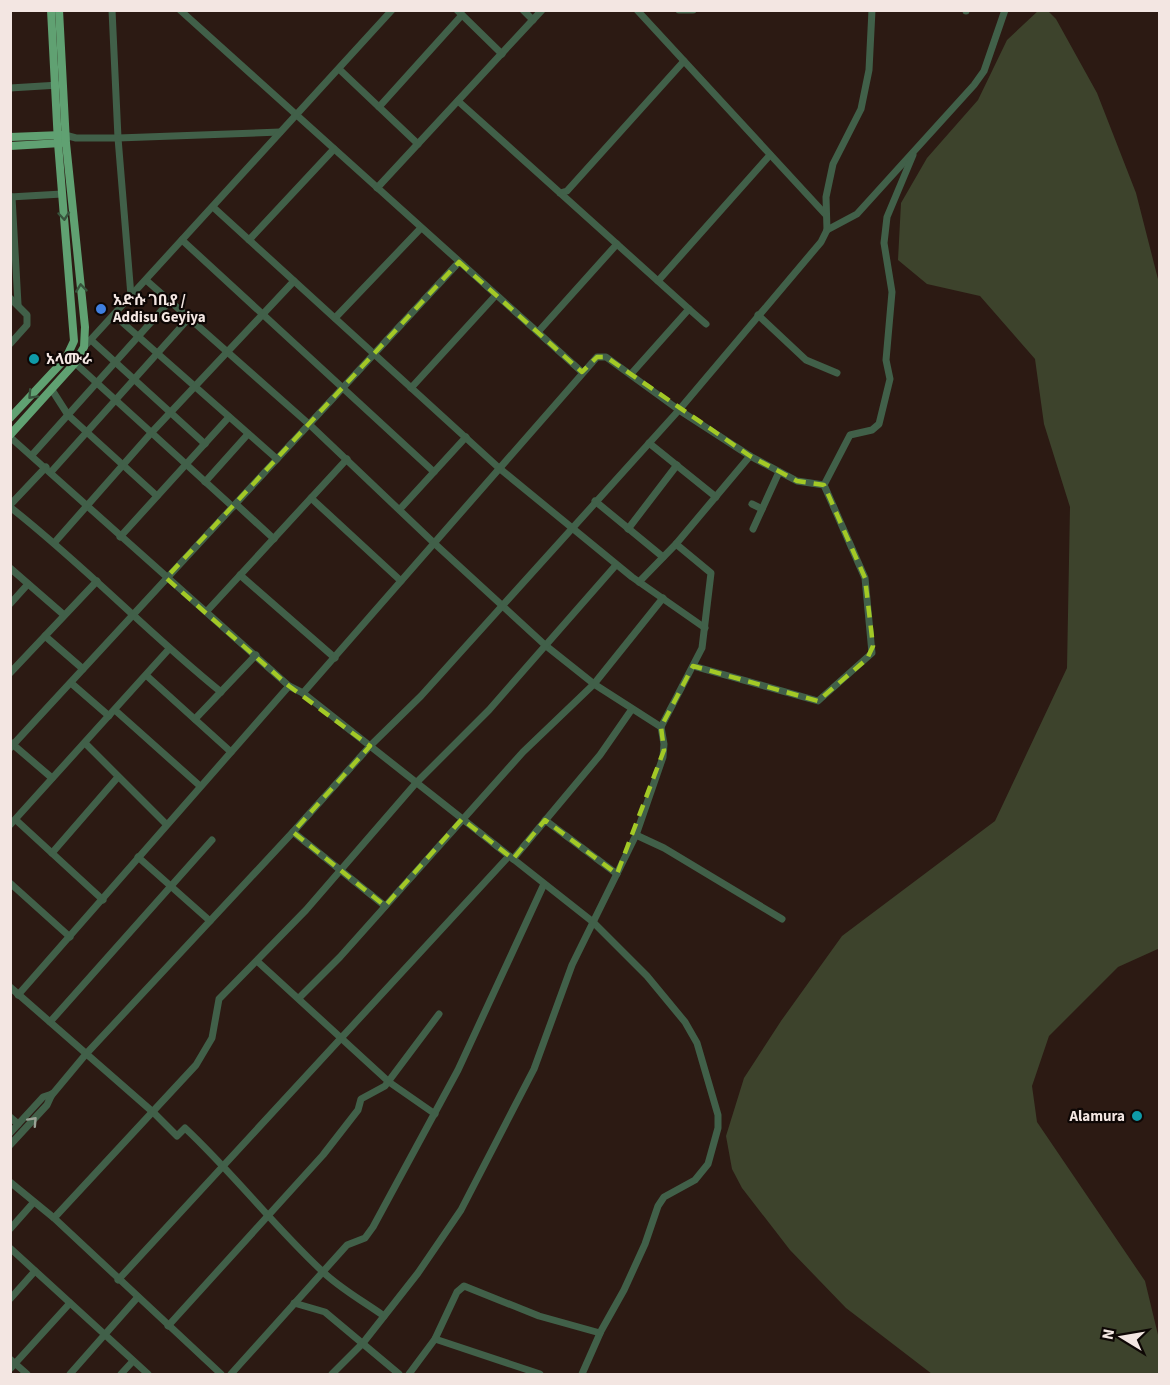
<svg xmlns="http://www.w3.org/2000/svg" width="1170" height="1385" font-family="'Source Sans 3','Noto Sans Ethiopic',sans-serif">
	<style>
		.green { fill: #3d432c }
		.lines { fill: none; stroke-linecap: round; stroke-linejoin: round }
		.minor { stroke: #416049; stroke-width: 7 }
		.major { stroke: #60a172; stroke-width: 8 }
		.oneway { stroke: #37543c }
		.oneway2 { stroke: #9aa396 }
		.marked { fill: none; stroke: #a3c926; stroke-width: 4.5; stroke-dasharray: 12 8; stroke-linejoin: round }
		.shop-dot { fill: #3f7fe0; stroke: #0e0705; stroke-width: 2 }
		.culture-dot { fill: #0f9aa8; stroke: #0e0705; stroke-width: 2 }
		.labels { text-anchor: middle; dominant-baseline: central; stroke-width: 4.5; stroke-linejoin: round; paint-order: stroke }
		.poi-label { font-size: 15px; font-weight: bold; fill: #f3e6e2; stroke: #0e0705; text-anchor: start }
	</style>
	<rect width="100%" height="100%" fill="#2c1a13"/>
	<!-- green -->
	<polygon class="green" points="1039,10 1048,11 1056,19 1097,93 1136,193 1159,283 1160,948 1118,967 1049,1036 1032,1086 1037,1122 1145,1281 1159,1339 1159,1374 932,1374 846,1308 790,1250 742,1188 732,1169 726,1136 744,1078 781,1021 842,936 995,821 1067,668 1070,507 1044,424 1035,359 980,296 927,284 898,260 901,203 927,158 978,100 1007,40"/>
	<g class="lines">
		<!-- minor -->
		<g class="minor">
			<polyline points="112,10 118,138 131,296"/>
			<polyline points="180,10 582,372"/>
			<polyline points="457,10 502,54"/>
			<polyline points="523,10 533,20"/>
			<polyline points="637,10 826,215"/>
			<polyline points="679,10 693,10"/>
			<polyline points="966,10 966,11"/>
			<polyline points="339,69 418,144"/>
			<polyline points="10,88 59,85"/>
			<polyline points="458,101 689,309 631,374"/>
			<polyline points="379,107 462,15"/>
			<polyline points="65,135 76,138 118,138 280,132"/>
			<polyline points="377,188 542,10"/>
			<polyline points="560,193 567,191 684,61"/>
			<polyline points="10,197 62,194"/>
			<polyline points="12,197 18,304"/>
			<polyline points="213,207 499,468 632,577 705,628"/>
			<polyline points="827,230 857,214 974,85 984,71 1005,10"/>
			<polyline points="182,240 434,472"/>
			<polyline points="249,240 334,149"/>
			<polyline points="146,280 310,425 434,543 545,645 594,684 661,727"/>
			<polyline points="658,281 770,155"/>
			<polyline points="10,298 27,315 27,325 10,344"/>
			<polyline points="689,309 706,324"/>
			<polyline points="114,315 277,459"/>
			<polyline points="758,315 806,360 837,373"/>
			<polyline points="335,318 421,228"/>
			<polyline points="538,332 617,244"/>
			<polyline points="91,340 205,444"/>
			<polyline points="84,347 392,10"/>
			<polyline points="75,363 233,507"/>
			<polyline points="411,388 496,295"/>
			<polyline points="52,390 68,415 157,496"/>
			<polyline points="10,437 289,686 303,693 593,922 647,976 685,1022 697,1043 718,1115 718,1128 708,1164 695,1180 664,1197 658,1206 645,1244 624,1290 601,1331 582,1374"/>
			<polyline points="649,443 716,497"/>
			<polyline points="32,455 170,301"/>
			<polyline points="51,472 189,318"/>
			<polyline points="205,482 248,434"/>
			<polyline points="311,498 401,581"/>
			<polyline points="595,501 663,557"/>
			<polyline points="236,504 274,539"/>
			<polyline points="752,504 762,509"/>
			<polyline points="10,505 46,467"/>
			<path d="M10,507C84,565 148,633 221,692"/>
			<polyline points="400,509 466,437"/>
			<polyline points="628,529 677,465"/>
			<polyline points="753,529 779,472"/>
			<polyline points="120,537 229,417"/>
			<polyline points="55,542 152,432 294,281"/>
			<polyline points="10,568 64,615"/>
			<polyline points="240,575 335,658"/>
			<polyline points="639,582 676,544 750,456"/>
			<polyline points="10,604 28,584"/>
			<polyline points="207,611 347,459"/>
			<polyline points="45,636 83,669"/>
			<polyline points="693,666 818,701 872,653 865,578 824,485 850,435 872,430 879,424 890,379 886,360 892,292 884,243 887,217 913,155"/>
			<polyline points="10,673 97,581"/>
			<polyline points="147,676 231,752"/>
			<polyline points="71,683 109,716"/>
			<polyline points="303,693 597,357 606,357 679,410 750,456 797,481 824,485"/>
			<polyline points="116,711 200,786"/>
			<polyline points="195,719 256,655"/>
			<polyline points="10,742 52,778"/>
			<polyline points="85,743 166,824"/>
			<polyline points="10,748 459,262"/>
			<polyline points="16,820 103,900"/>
			<polyline points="545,820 617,874"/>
			<polyline points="10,825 169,649"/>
			<polyline points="293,832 385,906"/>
			<polyline points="636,835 664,848 782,919"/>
			<polyline points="52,853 118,777"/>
			<polyline points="138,857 210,921"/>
			<polyline points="513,859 600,755 632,709"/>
			<polyline points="10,883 70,937"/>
			<polyline points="257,961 389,1082 435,1114"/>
			<path d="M10,987L154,1113L177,1136L185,1128C233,1173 273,1225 321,1270C339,1288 363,1301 384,1316"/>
			<polyline points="18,995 289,686"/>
			<polyline points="299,998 340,957 523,752 594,684 663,598"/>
			<polyline points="50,1022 212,840"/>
			<polyline points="51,1096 86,1054 293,832 370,746 421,696 679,410 821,242 827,230 826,197 833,164 861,109 869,70 872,10"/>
			<polyline points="10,1117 18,1124"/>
			<polyline points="10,1133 43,1097 52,1094"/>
			<polyline points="10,1145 47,1105 52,1094"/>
			<polyline points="10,1182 54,1218 221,1374"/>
			<polyline points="54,1218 196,1065 212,1038 219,999 306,910 416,783 489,710 616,565"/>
			<polyline points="10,1229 33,1203"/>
			<polyline points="10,1248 148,1374"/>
			<polyline points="118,1280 509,856"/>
			<polyline points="10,1299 35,1271"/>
			<polyline points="294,1303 325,1312 399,1374"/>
			<polyline points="168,1326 323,1155 358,1110 361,1099 385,1086 439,1014"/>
			<polyline points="435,1339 540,1374"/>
			<polyline points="10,1359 27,1374"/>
			<polyline points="10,1369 70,1303"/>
			<polyline points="70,1374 137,1298"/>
			<polyline points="121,1374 133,1361"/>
			<polyline points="231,1374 347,1245 365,1238 373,1227 458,1070 544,884"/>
			<polyline points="332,1374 363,1343 418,1273 461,1210 534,1069 572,965 636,835 663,757 664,744 661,727 702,648 711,573 676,544"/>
			<polyline points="409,1374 435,1339 457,1292 464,1286 539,1316 600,1333"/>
		</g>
		<!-- major -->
		<g class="major">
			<polyline points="10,137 62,135"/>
			<polyline points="10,146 61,143"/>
			<polyline points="10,418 66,358 74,341 58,143 51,10"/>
			<polyline points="10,435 75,363 84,347 85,327 66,143 59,10"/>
		</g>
	</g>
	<!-- one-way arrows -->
	<defs><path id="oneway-chevron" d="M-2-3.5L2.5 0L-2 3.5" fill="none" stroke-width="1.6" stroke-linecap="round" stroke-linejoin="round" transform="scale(1.5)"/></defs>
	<g class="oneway">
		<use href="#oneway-chevron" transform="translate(64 216) rotate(85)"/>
		<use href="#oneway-chevron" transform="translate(81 288) rotate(-96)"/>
		<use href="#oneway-chevron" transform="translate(32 395) rotate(133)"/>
	</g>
	<use class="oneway2" href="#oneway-chevron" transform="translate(33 1121) rotate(-47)"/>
	<!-- marked area -->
	<path class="marked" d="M459,262L582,372L597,357H606L750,456L797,481L824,485L865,578L873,646L867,659L818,701L693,666L661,727L664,750L617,874L545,820L513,859L462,819L385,906L293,832L370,746L289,686L166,578Z"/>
	<!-- markers -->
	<circle class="shop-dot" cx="101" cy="309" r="6"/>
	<g class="culture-dot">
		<circle cx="34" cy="359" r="6"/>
		<circle cx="1137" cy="1116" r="6"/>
	</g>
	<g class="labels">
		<!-- poi labels -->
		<g class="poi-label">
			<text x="113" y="300">አድሱ ገቢያ /<tspan x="113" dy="17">Addisu Geyiya</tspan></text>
			<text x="46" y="359">አላሙራ</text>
			<text x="1125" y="1116" text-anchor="end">Alamura</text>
		</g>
	</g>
	<!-- border -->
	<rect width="1170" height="1385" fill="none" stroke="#f3e6e2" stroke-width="24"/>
	<!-- north arrow -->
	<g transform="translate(1122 1337) rotate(281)" stroke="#0e0705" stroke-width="4.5" paint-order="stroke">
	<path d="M0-4.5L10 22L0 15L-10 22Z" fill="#f3e6e2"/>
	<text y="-9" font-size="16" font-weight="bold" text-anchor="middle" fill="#f3e6e2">N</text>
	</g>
</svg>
